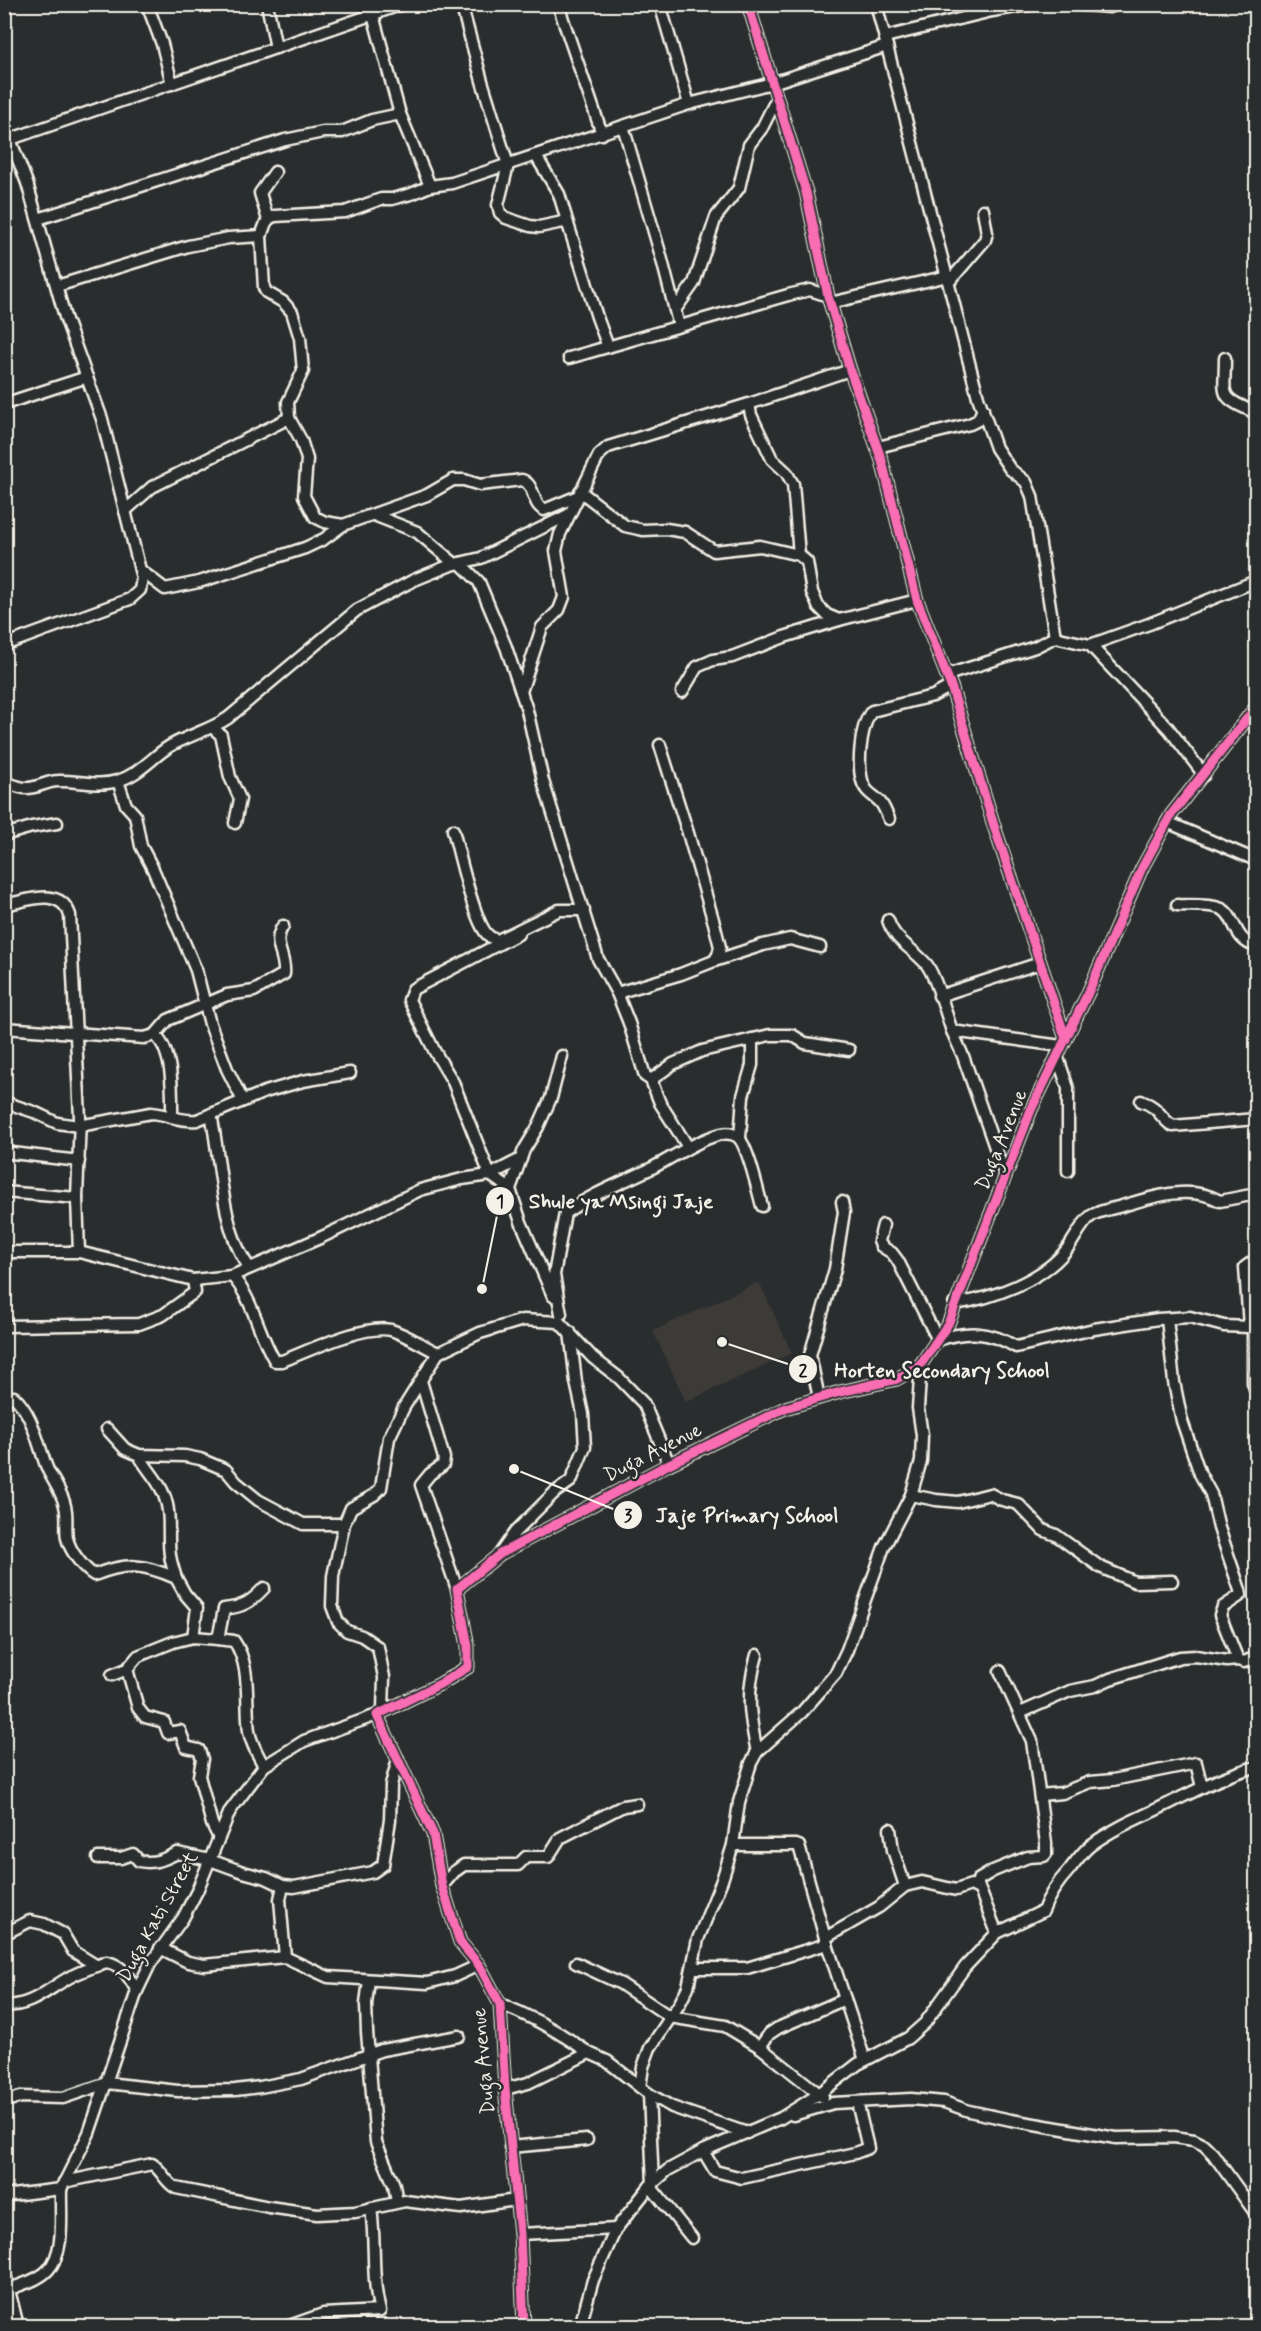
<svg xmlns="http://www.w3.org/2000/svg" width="1261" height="2331" font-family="Mynerve,sans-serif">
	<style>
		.built { fill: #3d3a39 }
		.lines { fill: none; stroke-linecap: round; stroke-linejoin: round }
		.minor-casing { stroke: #f4f1e8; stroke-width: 15 }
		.minor { stroke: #2a2d2e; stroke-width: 10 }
		.cycleway-casing { stroke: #2a2d2e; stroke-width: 13 }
		.cycleway { stroke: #f96db3; stroke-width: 9 }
		.labels { text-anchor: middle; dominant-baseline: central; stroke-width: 5; stroke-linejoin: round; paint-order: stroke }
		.street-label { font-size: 20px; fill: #f4f1e8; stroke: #2a2d2e }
		.leader { fill: none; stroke: #f4f1e8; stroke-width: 2 }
		.callout-dot { fill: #f4f1e8; stroke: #2a2d2e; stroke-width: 2 }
		.mark-label { font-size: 18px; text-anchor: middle; font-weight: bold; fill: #111 }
		.callout-label { font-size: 21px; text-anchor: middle; font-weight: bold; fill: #f4f1e8; stroke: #2a2d2e; stroke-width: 5; stroke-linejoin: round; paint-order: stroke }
	</style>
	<rect width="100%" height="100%" fill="#2a2d2e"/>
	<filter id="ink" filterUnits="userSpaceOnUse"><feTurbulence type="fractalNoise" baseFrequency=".0167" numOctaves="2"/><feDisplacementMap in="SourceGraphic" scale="12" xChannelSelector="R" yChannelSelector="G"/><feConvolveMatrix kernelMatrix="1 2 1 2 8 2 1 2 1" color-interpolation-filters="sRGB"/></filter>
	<g filter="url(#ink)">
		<!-- built -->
		<polygon class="built" points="759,1282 792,1353 686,1402 653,1331"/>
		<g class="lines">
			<!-- minor casing -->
			<g class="minor-casing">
				<g id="minor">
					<polyline points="147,4 162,44 172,84"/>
					<polyline points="267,4 276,48"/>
					<polyline points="461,4 482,81 508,165 498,205 500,213 506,218 530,226 539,227 563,222 568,224 597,317 608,347"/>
					<path d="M558,4C572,48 588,91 602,134"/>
					<polyline points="660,4 689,104"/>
					<polyline points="748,4 806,192 828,296 850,370 882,461 917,600 951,686 995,829 1066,1039"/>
					<polyline points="876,4 978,397 996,448 1010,469 1026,482 1032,496 1055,637"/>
					<polyline points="1071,4 1110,7 1119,4"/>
					<polyline points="373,15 400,114 430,186"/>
					<polyline points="885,37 992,11 1035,4"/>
					<polyline points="623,126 661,256 679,326"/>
					<polyline points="4,132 10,139 27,183 65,317 102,419 142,578 140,590 130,599 4,645"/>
					<polyline points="5,141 403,4"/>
					<polyline points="536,156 559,194 568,224"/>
					<polyline points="38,219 285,140 323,132 342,132 372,120 400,114"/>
					<polyline points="268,220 260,193 275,172"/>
					<polyline points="261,236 264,288 266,292 283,302 292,312 300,338 303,371 288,402 289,418 301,440 307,459 304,496 315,517 325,522 343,525"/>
					<polyline points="949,282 985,240 987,233 983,210"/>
					<path d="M57,286L188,246L229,238L261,236C265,228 264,219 275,216L345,212L381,199H392L411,194L430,186L452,183L689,104L772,83L887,46"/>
					<polyline points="830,303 948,276"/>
					<polyline points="675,310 694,283 716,217 739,188 749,145 762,128 777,98"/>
					<polyline points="569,358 788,295 810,290 828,296"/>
					<path d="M1225,358C1225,397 1217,396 1256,413"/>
					<polyline points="4,404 87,377"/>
					<polyline points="749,404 751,415 772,459 786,472 793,484 799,555"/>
					<polyline points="878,447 970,424 978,420 983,409"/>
					<polyline points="580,491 625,526 643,530 666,529 685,532 714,551 760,546 799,555 807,562 812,592 818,606 827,615 839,620 917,600"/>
					<polyline points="125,511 152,487 289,418"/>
					<polyline points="374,515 417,532 455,564"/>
					<polyline points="460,563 479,582 506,647 527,710 543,781 598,959 617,993 629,1023 645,1076 651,1080 660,1103 688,1147"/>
					<path d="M140,570L165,589L199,582L305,548L324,539L343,525L427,495L453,480H464L480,485L522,480C536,485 531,504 544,510L578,496"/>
					<polyline points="1090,645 1149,624 1256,581"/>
					<polyline points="947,675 1035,647 1055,637 1090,645 1169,729 1204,775"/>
					<polyline points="521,692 542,627 559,610 564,597 556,551 560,534 599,455 608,447 749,404 850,370"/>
					<polyline points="682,692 697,667 713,660 732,657 784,637 839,620"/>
					<polyline points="213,728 221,735 230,777 240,799 235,823"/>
					<polyline points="118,781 126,805 135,815 141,846 153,869 196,970 210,1024 227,1069 243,1101"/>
					<path d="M4,782C11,784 20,788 26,788C36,789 47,781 58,781C77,780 98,787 117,781C139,775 152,757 170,746C189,735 210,730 228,718L357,610L414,580L451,565L481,558L568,515"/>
					<path d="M889,819C886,813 884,806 880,802C876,797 869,794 866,789C855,775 860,724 872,711L933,696L951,686"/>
					<polyline points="1167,822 1251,858 1256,858"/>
					<path d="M453,830C459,852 473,917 486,933C489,937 493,939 498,940L559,910H584"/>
					<polyline points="4,835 32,827 57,823"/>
					<path d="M4,905C28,901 60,886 70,915L80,1118L77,1198L79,1252"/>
					<path d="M1177,905C1190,906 1207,904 1219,908C1236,912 1232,941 1256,946"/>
					<path d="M888,920C894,941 914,949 927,965C937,979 946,1014 952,1031L1061,1046"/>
					<polyline points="518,934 413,989 409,1000 435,1052 453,1082 490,1175 521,1159"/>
					<polyline points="714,961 763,945 790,939 820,947"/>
					<polyline points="617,993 681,974 714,961 718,955 720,947 714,923 688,833 660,745"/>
					<polyline points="939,996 1040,963"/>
					<path d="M4,1028L144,1038L155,1035C174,1052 172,1094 172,1117"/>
					<polyline points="952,1031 963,1056 1005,1176"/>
					<path d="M155,1035L168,1020L227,995L254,991L284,974C286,954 271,944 283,926"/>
					<polyline points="1057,1055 1068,1088 1068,1171"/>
					<polyline points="651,1080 673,1064 702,1051 770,1035 792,1035 805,1043 849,1050"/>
					<path d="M1141,1101C1161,1108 1160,1119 1173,1126L1256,1119"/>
					<path d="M4,1102L34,1112L57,1123L79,1126L151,1113C167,1114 180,1122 197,1120L265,1092L303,1081L350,1073"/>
					<path d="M211,1114C221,1161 221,1232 250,1268"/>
					<polyline points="740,1138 743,1096 752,1065 752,1039"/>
					<polyline points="4,1152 79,1161"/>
					<polyline points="4,1192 77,1198"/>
					<path d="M883,1225L879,1241L881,1246L892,1253L898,1261L938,1340C967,1330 989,1331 1016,1347L1094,1329L1158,1319L1190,1317L1224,1326L1249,1327L1256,1330"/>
					<path d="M4,1252H79L193,1280L232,1276C254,1300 258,1334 275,1361H282C308,1351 364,1324 391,1330C407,1335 423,1346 438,1353"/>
					<polyline points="232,1276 322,1237 420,1190 462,1179 490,1175 510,1189"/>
					<polyline points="553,1296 521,1222 510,1189 524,1150 538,1127 551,1098 562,1056"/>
					<path d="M954,1304C991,1299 1044,1280 1067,1249C1075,1239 1081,1224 1091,1216C1100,1210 1112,1209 1122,1206C1152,1197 1190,1184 1220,1201L1256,1194"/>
					<path d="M561,1314L554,1275L565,1213C592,1194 621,1183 650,1169C674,1157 695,1141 721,1134C726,1133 733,1133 738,1137C748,1146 758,1192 762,1206"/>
					<polyline points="1167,1319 1174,1382 1182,1421 1200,1474 1211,1494 1219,1528 1240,1590 1241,1595 1223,1607 1220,1615 1238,1660 1244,1662 1256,1657"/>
					<polyline points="4,1326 139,1324 163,1315 195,1292 193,1280"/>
					<polyline points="1249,1327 1245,1267 1256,1259"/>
					<polyline points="1253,1329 1253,1383 1256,1391"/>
					<polyline points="421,1381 444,1458 443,1465 430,1474 421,1485 457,1589"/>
					<path d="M4,1398L14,1397C33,1414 38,1445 47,1468C52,1480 63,1493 65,1506C68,1516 65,1528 67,1538C70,1551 83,1568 94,1575C128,1562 143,1564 176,1578L185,1594L197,1608L193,1637"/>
					<polyline points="819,1398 810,1355 835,1269 844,1212 842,1202"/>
					<polyline points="107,1429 125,1449 139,1455 185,1456 200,1459 226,1470 236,1482 258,1500 303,1524 344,1524"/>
					<path d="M139,1455C146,1469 159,1480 164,1495C172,1514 167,1535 170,1555C171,1563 174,1571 176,1578"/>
					<polyline points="911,1495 936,1500 958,1502 990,1494 1002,1500 1018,1504 1043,1530 1056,1535 1100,1567 1135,1582 1172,1581"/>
					<polyline points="501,1552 515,1532 554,1493 571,1481 585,1447 583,1414 576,1382 570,1332"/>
					<path d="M264,1588C251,1602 243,1607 224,1609L218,1639L234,1641C252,1667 245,1702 249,1731C251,1744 258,1755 264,1766"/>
					<polyline points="127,1669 138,1708 145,1717 164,1722 168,1733 180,1731 186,1747 199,1750 202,1759 199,1776 212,1824 219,1838"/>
					<polyline points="112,1675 127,1669 138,1656 173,1642 193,1637 218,1639"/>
					<polyline points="383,1711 384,1677 378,1647 362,1636 347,1631 338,1622 332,1606 333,1576 344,1524 351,1508 374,1495 381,1488 389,1438 404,1407 438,1353 480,1333 523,1320 559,1322 593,1358 619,1378 644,1404 669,1464"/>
					<polyline points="1020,1713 1070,1691 1095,1686 1110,1679 1180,1657 1196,1656 1227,1661 1238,1660"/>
					<path d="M757,1752C749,1714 746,1692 757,1655"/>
					<polyline points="1040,1795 1062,1793 1090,1782 1113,1780 1196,1763 1202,1787"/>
					<polyline points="890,1829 893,1850 905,1886"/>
					<polyline points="733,1845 796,1845 799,1846 825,1938 865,2060"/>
					<path d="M98,1858H121L133,1854L139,1861C154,1864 163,1860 177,1853L210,1860L243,1872L266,1878L283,1886L294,1887L373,1872L383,1865L390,1820L391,1785L398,1759"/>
					<polyline points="283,1886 280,1899 285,1957 328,1977 427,1983 455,1976 479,1965"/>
					<polyline points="442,1886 454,1872 464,1865 518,1865 526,1857 548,1857 560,1838 623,1806 637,1804"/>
					<polyline points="997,1933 978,1885 978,1880 993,1871 1028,1857 1044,1856 1046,1854 1046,1843 1032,1741 1000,1671"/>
					<polyline points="4,1934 30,1921 44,1924 63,1934 73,1951 97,1966"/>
					<polyline points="825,1938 879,1907 905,1886 922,1882 956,1890 971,1885 979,1889"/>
					<polyline points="160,1948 188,1962 204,1965 285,1957"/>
					<polyline points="576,1963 621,1984 670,2017 725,2026 760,2047 823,2097"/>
					<polyline points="693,1968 747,1968 827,1944"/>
					<polyline points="369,1980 366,2004 367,2032 376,2142 394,2185 397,2202"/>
					<path d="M500,2004C533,2017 560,2032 589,2053"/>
					<path d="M4,2006C33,2006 46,1990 70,1977C81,1971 94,1967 106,1962C123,1965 129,1977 137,1991"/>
					<polyline points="760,2047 769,2034 778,2028 845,1999"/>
					<polyline points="505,2089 528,2083 589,2053 607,2061 640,2087"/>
					<polyline points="649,2094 672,2107 747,2133"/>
					<polyline points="4,2101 22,2097 63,2098 107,2083 178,2091 235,2090 260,2087 301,2079 382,2050 459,2036"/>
					<polyline points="793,2115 833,2103 911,2099 944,2102 969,2111 1011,2120 1116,2138 1174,2137 1194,2140 1204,2145 1213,2154 1256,2214"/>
					<polyline points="510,2147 587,2140"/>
					<polyline points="703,2151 715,2171 742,2178 855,2153 868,2148 857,2102"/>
					<path d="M64,2182L152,2164C162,2170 165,2182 176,2188L269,2207L317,2214L355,2212L405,2201L461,2208L516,2200"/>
					<polyline points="653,2184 649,2094 640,2087 643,2067 650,2048 680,2003 688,1987 698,1939 722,1880 733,1845 739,1802 751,1763 757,1752 802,1712 836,1673 847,1650 884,1547 911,1495 921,1461 922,1435 918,1408 921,1364"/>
					<polyline points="650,2186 692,2238"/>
					<polyline points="4,2196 61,2189 89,2133 137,1991 150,1964 183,1918 197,1891 230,1811 264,1766 304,1741 377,1715"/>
					<polyline points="520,2234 616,2229"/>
					<polyline points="4,2270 18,2326"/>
					<path d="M10,2289C22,2284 39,2280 48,2270C66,2251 60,2213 61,2189"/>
					<path d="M289,2326L323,2314L380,2311C371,2277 376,2243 371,2208"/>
					<polyline points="524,2326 520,2234 505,2089 500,2004 479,1965 460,1942 442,1886 433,1834 377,1715 440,1684 468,1667 468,1646 457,1589 500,1554 669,1464 785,1408 840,1392 897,1379 921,1364 948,1324 1031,1110 1088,993 1142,868 1171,815 1256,707"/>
					<path d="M580,2326L593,2280L616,2229L650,2186L668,2170L703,2151L781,2118L819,2094L858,2064L908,2038L925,2023L965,1967L997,1933L1043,1911C1049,1894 1058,1882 1070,1869C1076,1861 1083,1851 1091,1845C1118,1825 1147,1815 1176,1800C1203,1787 1227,1774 1256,1767"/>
				</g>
			</g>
			<!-- minor -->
			<use href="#minor" class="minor"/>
			<!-- cycleway casing -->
			<g class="cycleway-casing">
				<g id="cycleway">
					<polyline points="748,4 806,192 828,296 850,370 882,461 917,600 951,686 995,829 1066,1039"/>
					<polyline points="524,2326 520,2234 505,2089 500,2004 479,1965 460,1942 442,1886 433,1834 377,1715 440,1684 468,1667 468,1646 457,1589 500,1554 669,1464 785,1408 840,1392 897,1379 921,1364 948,1324 1031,1110 1088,993 1142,868 1171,815 1256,707"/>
				</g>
			</g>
			<!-- cycleway -->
			<use href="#cycleway" class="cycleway"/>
		</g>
	</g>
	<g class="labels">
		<!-- street labels -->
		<g class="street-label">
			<text transform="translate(1002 1140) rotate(-68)">Duga Avenue</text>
			<text transform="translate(653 1453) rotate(-27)">Duga Avenue</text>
			<text transform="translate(158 1917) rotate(-61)">Duga Kati Street</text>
			<text transform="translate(484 2061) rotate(-95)">Duga Avenue</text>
		</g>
	</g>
	<!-- callouts -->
	<path class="leader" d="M482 1289L500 1201M722 1342L803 1369M514 1469L628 1515"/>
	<g class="callout-dot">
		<circle cx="482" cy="1289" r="6"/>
		<circle cx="722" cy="1342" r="6"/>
		<circle cx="514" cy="1469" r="6"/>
		<circle cx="500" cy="1201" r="15"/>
		<circle cx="803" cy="1369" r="15"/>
		<circle cx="628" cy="1515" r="15"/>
	</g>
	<g class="mark-label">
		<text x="500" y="1207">1</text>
		<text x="803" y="1376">2</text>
		<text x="628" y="1521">3</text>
	</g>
	<g class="callout-label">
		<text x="621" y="1208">Shule ya Msingi Jaje</text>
		<text x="942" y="1377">Horten Secondary School</text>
		<text x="747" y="1522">Jaje Primary School</text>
	</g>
	<!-- margin -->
	<rect width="1261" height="2331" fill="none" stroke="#2a2d2e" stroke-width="24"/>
	<rect x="12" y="12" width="1237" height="2307" fill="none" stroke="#f4f1e8" stroke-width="2" filter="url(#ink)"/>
</svg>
